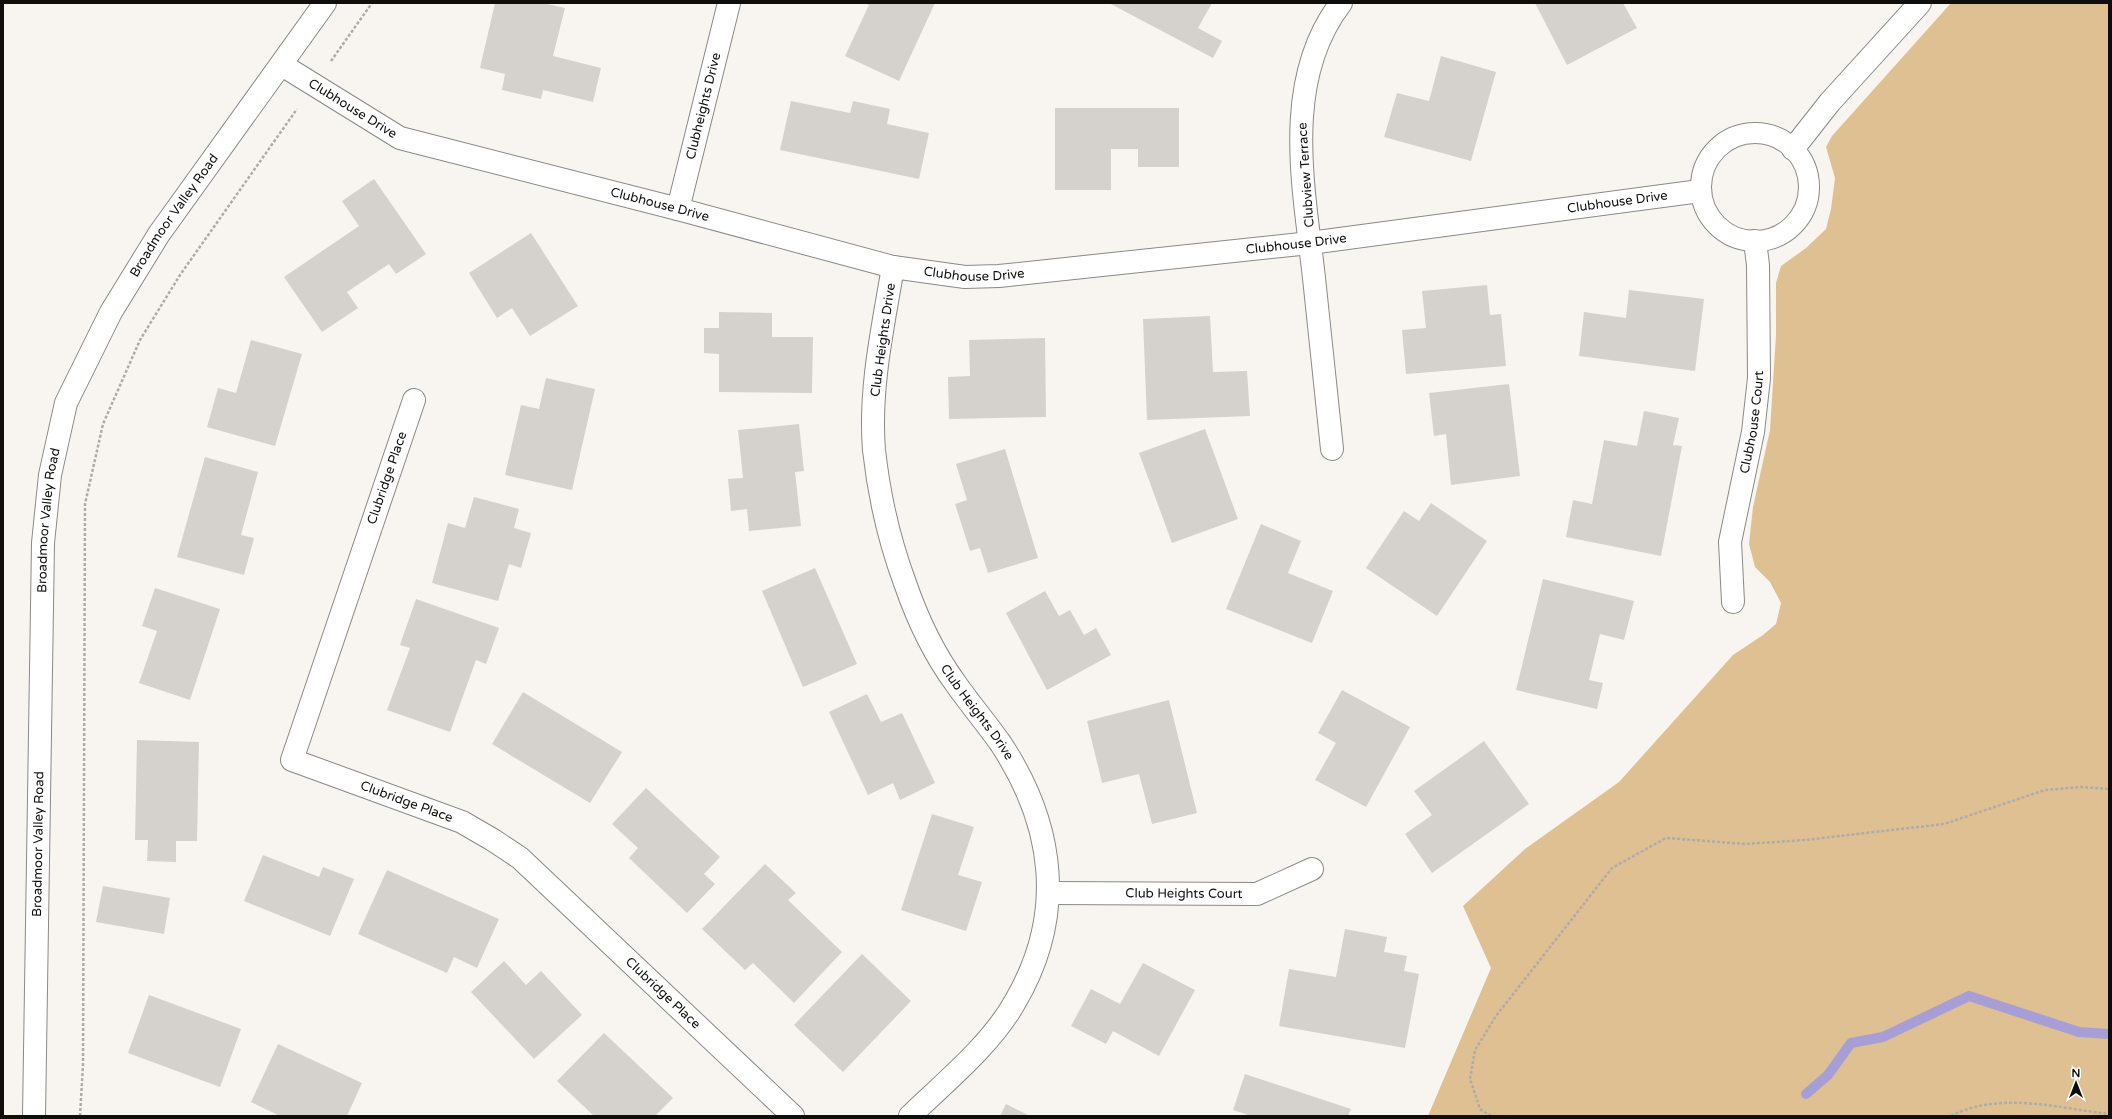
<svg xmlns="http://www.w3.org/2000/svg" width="2112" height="1119" font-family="'Varela Round',sans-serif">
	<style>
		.green { fill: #dec093 }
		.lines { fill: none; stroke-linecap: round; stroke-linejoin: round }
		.stream { stroke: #a79ed5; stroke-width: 10 }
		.building { fill: #d5d2ce }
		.service-casing { stroke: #8b8985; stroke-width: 22 }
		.minor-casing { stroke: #8b8985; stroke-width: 24 }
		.tertiary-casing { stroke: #8b8985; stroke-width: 24 }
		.path { stroke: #aeaca8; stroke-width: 2.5; stroke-dasharray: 3 2; stroke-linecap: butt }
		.service { stroke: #fff; stroke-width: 20 }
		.minor { stroke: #fff; stroke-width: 22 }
		.tertiary { stroke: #fff; stroke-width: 22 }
		.labels { text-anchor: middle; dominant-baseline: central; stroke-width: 3; stroke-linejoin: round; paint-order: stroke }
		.street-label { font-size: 13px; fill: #0f0e0d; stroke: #fff }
	</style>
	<rect width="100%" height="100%" fill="#f8f5f0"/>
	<!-- green -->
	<polygon class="green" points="1951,3 2109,3 2109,1116 1428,1116 1491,968 1463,906 1525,849 1619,782 1733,655 1763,635 1776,624 1781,603 1770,582 1755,567 1749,544 1753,507 1770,430 1776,335 1776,283 1781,266 1806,248 1826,229 1831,209 1835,178 1826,147 1832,136"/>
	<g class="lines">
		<!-- stream -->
		<polyline class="stream" points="1806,1094 1828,1075 1851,1043 1883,1037 1969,996 2079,1032 2109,1034"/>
	</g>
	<!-- building -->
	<g class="building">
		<polygon points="495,3 543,3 565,8 553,56 601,68 593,102 543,90 541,99 502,90 505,74 480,68"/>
		<polygon points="864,3 935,3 899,81 845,56 869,5"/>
		<polygon points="1109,3 1212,3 1198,28 1222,41 1213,58"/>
		<polygon points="1535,3 1623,3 1637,28 1567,65"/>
		<polygon points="1441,56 1496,72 1471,161 1384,137 1397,93 1429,101"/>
		<polygon points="791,101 850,113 853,101 890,109 887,124 929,133 919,179 780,150"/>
		<polygon points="1055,108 1179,108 1179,167 1138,167 1138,149 1111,149 1111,190 1055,190"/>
		<polygon points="374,179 426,254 396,274 389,264 347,292 358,308 322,332 284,277 359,226 342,201"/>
		<polygon points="531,233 578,306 530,336 512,308 497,318 469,273"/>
		<polygon points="1487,285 1490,315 1501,314 1506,366 1406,374 1402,330 1426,328 1422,291"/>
		<polygon points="1629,290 1704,299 1695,371 1579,356 1584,312 1626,318"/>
		<polygon points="719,312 772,313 772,337 813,337 812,393 719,392 719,354 704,353 704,328 719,328"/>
		<polygon points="1210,316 1213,372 1247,371 1250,416 1147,420 1143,319"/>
		<polygon points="1045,338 1046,417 949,419 948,377 970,376 969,340"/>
		<polygon points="251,340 302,354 275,446 207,427 218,388 236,393"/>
		<polygon points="546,378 595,389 572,490 505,475 521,405 539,409"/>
		<polygon points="1509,384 1520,476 1451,485 1446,434 1434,436 1429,393"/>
		<polygon points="1644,411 1679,418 1673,445 1682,446 1661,556 1566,537 1573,500 1592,504 1604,440 1637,446"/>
		<polygon points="799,424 804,471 795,472 801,526 749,531 747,509 731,511 728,479 743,478 738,430"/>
		<polygon points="1205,429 1238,519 1172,543 1139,453"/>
		<polygon points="1005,449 1038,558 988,573 980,548 970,551 955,504 967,500 956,464"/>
		<polygon points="205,457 258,472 241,535 254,538 244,575 177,557"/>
		<polygon points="474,497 519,509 514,528 531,533 521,568 509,564 498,601 432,583 448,523 465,528"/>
		<polygon points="1431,503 1487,541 1437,616 1366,568 1404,511 1419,521"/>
		<polygon points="1261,524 1301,541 1288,573 1333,591 1312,643 1226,609"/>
		<polygon points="815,568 857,664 803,687 762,591"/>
		<polygon points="1543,579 1634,601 1624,640 1600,634 1589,680 1603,683 1597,709 1516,690"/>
		<polygon points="155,588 220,609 190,700 139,683 157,631 142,626"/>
		<polygon points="1045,591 1059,616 1070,610 1084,635 1096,628 1111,655 1047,690 1006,613"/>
		<polygon points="416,599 499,628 486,664 476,660 450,732 387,710 410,648 400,645"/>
		<polygon points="1342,690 1410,727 1366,807 1315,780 1336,743 1318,733"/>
		<polygon points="523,692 622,752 590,803 492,744"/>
		<polygon points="867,694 881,722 902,713 935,783 900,800 893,783 868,795 829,712"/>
		<polygon points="1169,700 1197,813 1152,824 1139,774 1102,783 1087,721"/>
		<polygon points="137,740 199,742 197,841 176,841 176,862 147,861 148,840 135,840"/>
		<polygon points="1484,741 1529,804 1432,873 1405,834 1432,815 1414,791"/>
		<polygon points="646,788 720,857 704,874 715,884 687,913 629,858 638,848 612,824"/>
		<polygon points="932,814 974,827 958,875 982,882 966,931 901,910"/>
		<polygon points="263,855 319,877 323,867 354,879 330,936 244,901"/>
		<polygon points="765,864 796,893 788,900 842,952 794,1003 753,963 745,970 702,929"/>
		<polygon points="387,870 499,919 477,968 454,957 447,973 358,934"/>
		<polygon points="103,886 170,898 164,934 96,922"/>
		<polygon points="1345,929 1387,937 1384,952 1407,956 1404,971 1419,974 1405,1048 1279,1026 1289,969 1336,977"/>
		<polygon points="862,954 911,1001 843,1072 794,1025"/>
		<polygon points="504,961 526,985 541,971 582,1015 534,1059 471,992"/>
		<polygon points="1143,963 1195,990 1159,1056 1113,1031 1106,1044 1071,1026 1091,989 1120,1004"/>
		<polygon points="149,995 241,1029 220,1087 128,1053"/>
		<polygon points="604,1033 673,1098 655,1116 594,1116 557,1081"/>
		<polygon points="278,1044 362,1083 347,1116 280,1116 251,1102"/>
		<polygon points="1245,1074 1351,1109 1348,1116 1247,1116 1248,1115 1233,1110"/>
		<polygon points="1006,1104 1030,1116 1000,1116"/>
	</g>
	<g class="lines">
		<!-- service casing -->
		<g class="service-casing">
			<circle id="service" cx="1755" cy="187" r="54"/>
		</g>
		<!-- minor casing -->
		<g class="minor-casing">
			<g id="minor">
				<path id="s1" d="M282,65L400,138L678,209L893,267L965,277L999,276L1310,243L1700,191"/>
				<polyline points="1793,149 1830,102 1920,3"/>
				<path id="s2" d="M678,209L729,3"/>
				<path id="s3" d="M893,267C883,327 869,389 874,450C879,495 889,540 905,583C917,618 934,654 956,684C970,704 987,724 1001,744C1055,826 1066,915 1015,1002C991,1045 945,1082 910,1116"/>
				<path id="s4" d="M414,400L292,760L462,822L493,840L520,858L793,1116"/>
				<path d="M1332,449C1326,392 1320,335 1314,278C1304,188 1281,81 1341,3"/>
				<path id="s5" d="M1733,602L1730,542L1753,432L1759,378L1758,265L1755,241"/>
				<path id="s6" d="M1050,893L1257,894L1312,869"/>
			</g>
		</g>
		<!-- tertiary casing -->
		<g class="tertiary-casing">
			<g id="tertiary">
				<path id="s7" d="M34,1116L43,543L50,475L66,403L111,312L159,234L325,3"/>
			</g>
		</g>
		<!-- path -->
		<g class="path">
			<polyline points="331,61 372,3"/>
			<polyline points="80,1116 83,1065 85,504 103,424 140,340 180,275 297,109"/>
			<polyline points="1491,1116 1480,1109 1470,1079 1475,1050 1496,1016 1612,868 1666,838 1745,844 1805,840 1944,824 2045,790 2081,787 2109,789"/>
			<path d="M1951,1116C1999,1091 2058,1108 2109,1114"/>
		</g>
		<!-- service -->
		<use href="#service" class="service"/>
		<!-- minor -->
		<use href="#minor" class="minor"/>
		<!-- tertiary -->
		<use href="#tertiary" class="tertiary"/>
	</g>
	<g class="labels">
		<!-- street labels -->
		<g class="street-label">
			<text stroke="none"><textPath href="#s2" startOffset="106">Clubheights Drive</textPath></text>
			<text stroke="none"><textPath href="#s1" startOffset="83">Clubhouse Drive</textPath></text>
			<text transform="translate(1306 175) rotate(-94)">Clubview Terrace</text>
			<text stroke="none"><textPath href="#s1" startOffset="1378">Clubhouse Drive</textPath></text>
			<text stroke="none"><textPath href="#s1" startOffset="407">Clubhouse Drive</textPath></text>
			<text stroke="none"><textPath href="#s7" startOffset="932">Broadmoor Valley Road</textPath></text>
			<text stroke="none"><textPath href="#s1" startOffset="1054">Clubhouse Drive</textPath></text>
			<text stroke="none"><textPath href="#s1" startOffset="730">Clubhouse Drive</textPath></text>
			<text transform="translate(883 340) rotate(-82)">Club Heights Drive</text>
			<text stroke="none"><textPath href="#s5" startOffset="182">Clubhouse Court</textPath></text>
			<text transform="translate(387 478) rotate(-71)">Clubridge Place</text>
			<text stroke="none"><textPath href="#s7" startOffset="596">Broadmoor Valley Road</textPath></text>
			<text stroke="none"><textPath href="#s3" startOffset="470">Club Heights Drive</textPath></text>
			<text stroke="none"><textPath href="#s4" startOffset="502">Clubridge Place</textPath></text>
			<text stroke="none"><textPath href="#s7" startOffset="272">Broadmoor Valley Road</textPath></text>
			<text stroke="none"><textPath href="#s6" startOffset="134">Club Heights Court</textPath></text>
			<text stroke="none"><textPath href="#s4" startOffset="826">Clubridge Place</textPath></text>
		</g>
	</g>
	<!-- border -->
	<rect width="2112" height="1119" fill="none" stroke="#0f0e0d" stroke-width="8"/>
	<!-- north arrow -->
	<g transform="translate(2076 1083)" stroke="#ffffff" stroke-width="3" paint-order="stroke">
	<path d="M0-3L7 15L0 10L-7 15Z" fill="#0f0e0d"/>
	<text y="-6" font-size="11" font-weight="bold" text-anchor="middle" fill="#0f0e0d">N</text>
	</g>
</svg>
